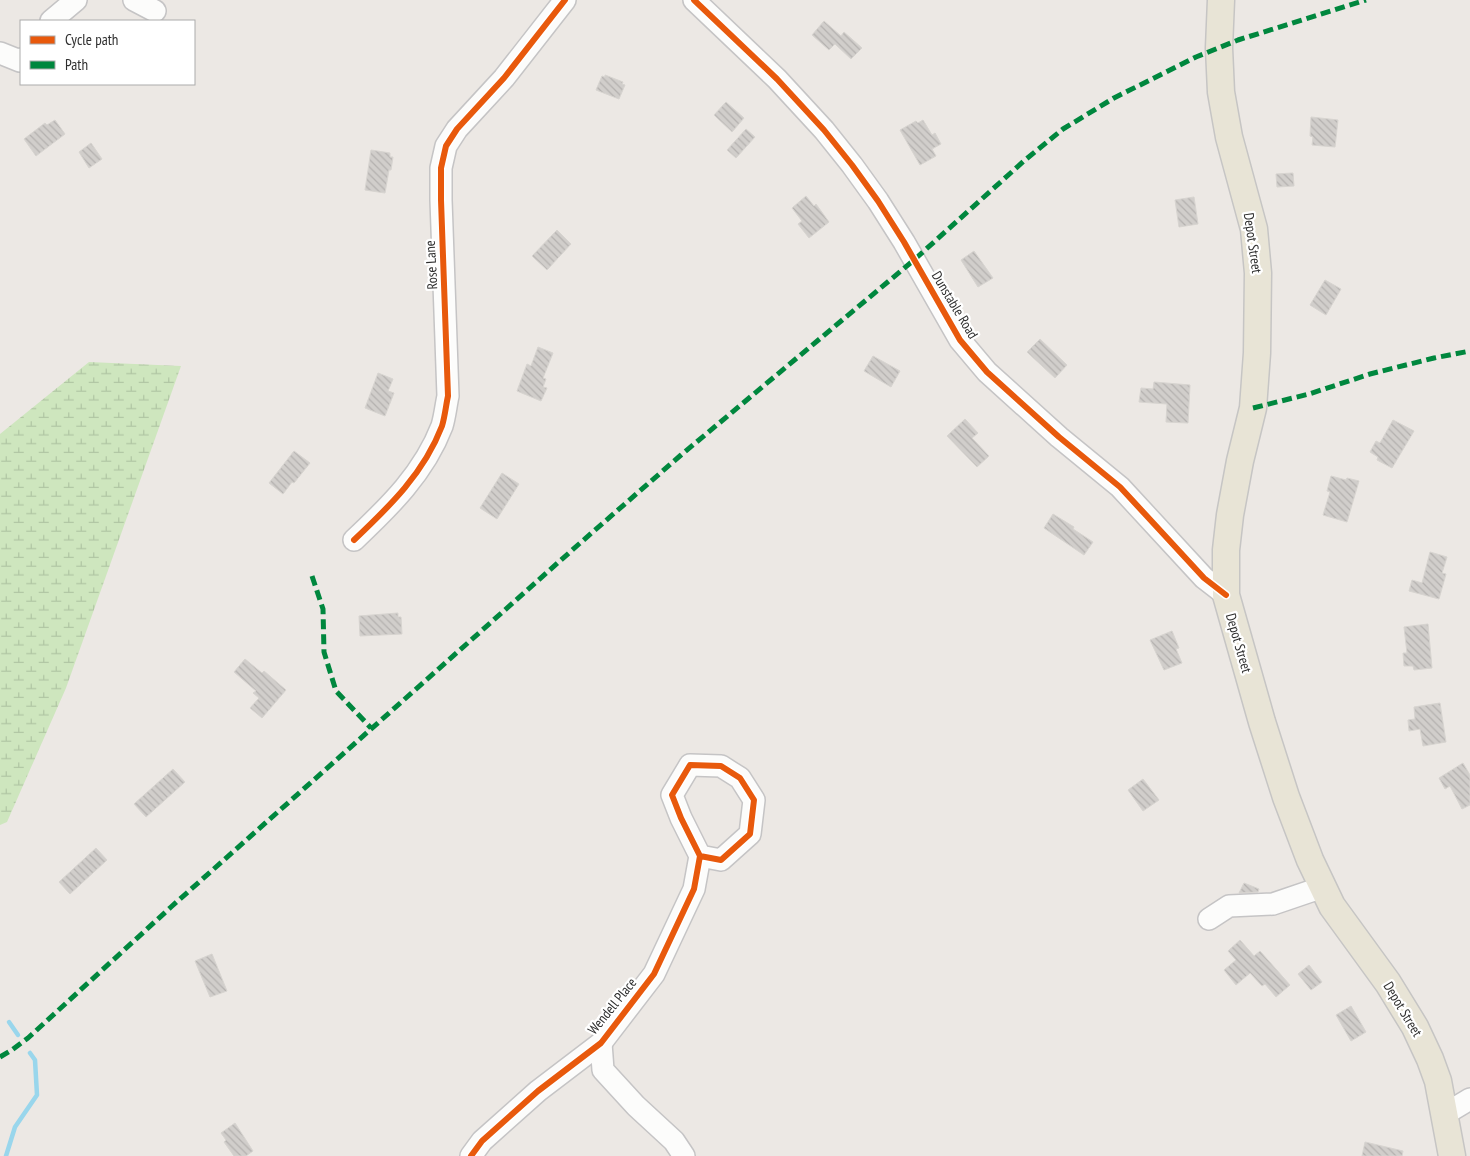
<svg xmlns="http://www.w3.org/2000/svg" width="1470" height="1156" font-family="'PT Sans Narrow',sans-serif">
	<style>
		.wetland { fill: url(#wetland-marsh) }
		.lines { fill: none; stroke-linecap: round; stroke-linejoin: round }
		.stream { stroke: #99d6ec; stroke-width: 4.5 }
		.building { fill: url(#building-back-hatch); stroke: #d7d4d0 }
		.minor-casing { stroke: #c5c4c5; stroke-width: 24 }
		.major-casing { stroke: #c6c5c4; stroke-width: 29 }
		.minor { stroke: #fcfcfb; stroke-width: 21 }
		.major { stroke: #e8e4d6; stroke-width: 26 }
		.quiet { stroke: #00873e; stroke-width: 5; stroke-dasharray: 10 5; stroke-linecap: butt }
		.cycleway-casing { stroke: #fff; stroke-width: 9 }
		.cycleway { stroke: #e8590c; stroke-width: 6 }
		.labels { text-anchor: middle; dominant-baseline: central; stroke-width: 4.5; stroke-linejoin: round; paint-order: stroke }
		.street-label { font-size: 14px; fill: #2e2e2e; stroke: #fff }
	</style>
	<defs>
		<pattern id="wetland-marsh" width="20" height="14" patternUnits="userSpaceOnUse" patternTransform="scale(1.25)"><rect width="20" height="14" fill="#cee6be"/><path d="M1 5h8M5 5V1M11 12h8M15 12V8" fill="none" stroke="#b1c6a4"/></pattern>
		<pattern id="building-back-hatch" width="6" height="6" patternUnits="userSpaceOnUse" patternTransform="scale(1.25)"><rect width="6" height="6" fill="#d1cecb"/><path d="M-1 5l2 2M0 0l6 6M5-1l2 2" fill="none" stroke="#b4b1af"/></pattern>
	</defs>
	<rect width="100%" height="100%" fill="#ece8e4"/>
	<!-- wetland -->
	<polygon class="wetland" points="89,362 181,366 66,688 7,822 0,825 0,434"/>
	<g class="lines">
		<!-- stream -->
		<g class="stream">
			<polyline points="9,1022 18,1035"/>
			<polyline points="6,1156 15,1127 37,1095 35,1060 30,1053"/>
		</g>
	</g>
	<!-- building -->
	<g class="building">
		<polygon points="824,21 841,36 844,32 862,48 851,59 835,44 829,50 812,35"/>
		<polygon points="605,75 623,82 622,84 625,85 619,99 596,90 602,76 605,77"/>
		<polygon points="726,102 744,118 732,132 714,115"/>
		<polygon points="1311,117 1338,120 1335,147 1312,145 1313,137 1310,136"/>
		<polygon points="55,120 65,134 36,156 24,139 45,123 47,125"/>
		<polygon points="923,120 932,135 935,133 941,144 932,149 936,156 920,165 900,130 916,121 918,123"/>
		<polygon points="746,129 755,137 736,158 727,150"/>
		<polygon points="91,143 102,159 89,168 79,152"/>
		<polygon points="371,150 390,153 390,157 393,157 391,170 389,170 385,193 365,190"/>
		<polygon points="1293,173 1294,186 1277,187 1276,174"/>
		<polygon points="806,196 814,206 816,204 829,222 809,238 798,224 802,221 792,208"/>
		<polygon points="1194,197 1198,224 1179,227 1175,200"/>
		<polygon points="557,230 571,244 547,270 532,256"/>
		<polygon points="974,251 993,278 978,287 961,260"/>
		<polygon points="1325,280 1341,289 1326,315 1310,305"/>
		<polygon points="1040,339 1067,365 1055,378 1027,352"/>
		<polygon points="538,347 553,353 543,378 546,379 543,387 547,388 541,401 517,391 527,364 531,366"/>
		<polygon points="873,356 900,371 891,387 864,371"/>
		<polygon points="378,373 393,379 388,391 394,393 385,416 365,408"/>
		<polygon points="1154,382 1190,385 1188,423 1166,422 1167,404 1139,402 1141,388 1153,389"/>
		<polygon points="965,419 978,433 972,438 989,456 977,467 947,436"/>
		<polygon points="1393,420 1414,431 1392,468 1377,460 1378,457 1370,452 1376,441 1380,443"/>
		<polygon points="294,451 310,463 294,483 292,482 283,494 269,483"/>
		<polygon points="502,473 519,484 497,519 480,508"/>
		<polygon points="1331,476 1346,480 1347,478 1359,481 1347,522 1323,515 1330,492 1327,491"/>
		<polygon points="1053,514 1074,527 1073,529 1093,542 1084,555 1044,528"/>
		<polygon points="1430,552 1447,557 1442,573 1446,574 1439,599 1409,591 1412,580 1422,583"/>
		<polygon points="398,613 398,617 401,617 402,634 360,636 359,616"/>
		<polygon points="1428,624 1432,668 1414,670 1413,666 1404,666 1403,653 1407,653 1404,627"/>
		<polygon points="1172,631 1179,648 1176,649 1182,663 1164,670 1150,640"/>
		<polygon points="245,659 262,673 264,671 286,690 262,718 250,708 259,698 253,693 256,691 234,672"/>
		<polygon points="1440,703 1446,742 1423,746 1420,729 1409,731 1408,720 1415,719 1414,707"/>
		<polygon points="1463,763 1470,775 1470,805 1462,809 1450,786 1445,789 1439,778"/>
		<polygon points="173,769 185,782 146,817 134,804"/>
		<polygon points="1143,779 1159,800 1143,811 1128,790"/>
		<polygon points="96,848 107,860 70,894 59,882"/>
		<polygon points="1244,883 1259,889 1258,892 1239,893"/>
		<polygon points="1240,940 1254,956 1260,951 1290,985 1276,997 1265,984 1262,986 1250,973 1236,985 1224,970 1236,960 1228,951"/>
		<polygon points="212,954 227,991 210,997 195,961"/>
		<polygon points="1309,965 1322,982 1311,990 1298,974"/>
		<polygon points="1351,1006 1366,1032 1351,1041 1336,1015"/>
		<polygon points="235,1123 253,1151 246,1156 234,1156 224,1142 226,1140 221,1133"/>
		<polygon points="1365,1142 1403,1151 1402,1156 1362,1156"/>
	</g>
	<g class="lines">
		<!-- minor casing -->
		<g class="minor-casing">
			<g id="minor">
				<polyline points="134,0 155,11"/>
				<polyline points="694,0 777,79 824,130 852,165 878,201 904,242 960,340 987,372 1059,437 1120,487 1204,578 1226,595"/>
				<polyline points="51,21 76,0"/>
				<polyline points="0,53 20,61 21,59"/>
				<path d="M354,540C390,506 424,473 442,426C445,416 446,405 448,396L441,200V168L446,146L457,129L504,78L565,0"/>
				<polyline points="1209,919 1229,906 1273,904 1323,887"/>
				<polyline points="601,1043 603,1070 636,1106 674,1141 684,1156"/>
				<polyline points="1445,1114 1470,1099"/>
				<polyline points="471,1156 482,1141 538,1091 601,1043 654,974 694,889 700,856 681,818 672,795 690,765 721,766 740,778 754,800 750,834 721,860 700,856"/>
			</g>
		</g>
		<!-- major casing -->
		<g class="major-casing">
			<polyline id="major" points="1221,0 1219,48 1221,92 1229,137 1254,229 1258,273 1257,353 1253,408 1240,461 1230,515 1226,550 1226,595 1262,722 1286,797 1310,860 1332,906 1388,983 1415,1027 1430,1059 1438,1081 1452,1156"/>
		</g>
		<!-- minor -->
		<use href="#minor" class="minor"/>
		<!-- major -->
		<use href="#major" class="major"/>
		<!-- quiet -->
		<g class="quiet">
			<polyline points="1253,408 1309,394 1370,374 1434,358 1470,351"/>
			<polyline points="312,576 323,609 324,652 336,691 371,728"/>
			<polyline points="0,1057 12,1050 28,1038 171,907 579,544 681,455 914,260 1025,160 1063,129 1114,98 1196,57 1238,40 1366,0"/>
		</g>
		<!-- cycleway casing -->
		<g class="cycleway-casing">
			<g id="cycleway">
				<polyline points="694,0 777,79 824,130 852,165 878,201 904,242 960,340 987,372 1059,437 1120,487 1204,578 1226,595"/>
				<path d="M354,540C390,506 424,473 442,426C445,416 446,405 448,396L441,200V168L446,146L457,129L504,78L565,0"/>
				<polyline points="471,1156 482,1141 538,1091 601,1043 654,974 694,889 700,856 681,818 672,795 690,765 721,766 740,778 754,800 750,834 721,860 700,856"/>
			</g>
		</g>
		<!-- cycleway -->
		<use href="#cycleway" class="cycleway"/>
	</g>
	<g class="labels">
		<!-- street labels -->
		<g class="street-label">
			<text transform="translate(1253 243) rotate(82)">Depot Street</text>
			<text transform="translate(431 265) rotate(-93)">Rose Lane</text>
			<text transform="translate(955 305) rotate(59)">Dunstable Road</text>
			<text transform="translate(1239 643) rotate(74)">Depot Street</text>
			<text transform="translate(612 1006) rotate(-51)">Wendell Place</text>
			<text transform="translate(1403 1009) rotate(59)">Depot Street</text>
		</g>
	</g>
	<!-- legend -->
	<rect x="20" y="20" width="175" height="65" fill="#ffffff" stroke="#ababab"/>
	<rect x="30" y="36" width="25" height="8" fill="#e8590c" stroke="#ababab"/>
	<text x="65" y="45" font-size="15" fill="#2e2e2e">Cycle path</text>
	<rect x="30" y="61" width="25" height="8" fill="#00873e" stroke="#ababab"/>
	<text x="65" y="70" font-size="15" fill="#2e2e2e">Path</text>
</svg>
